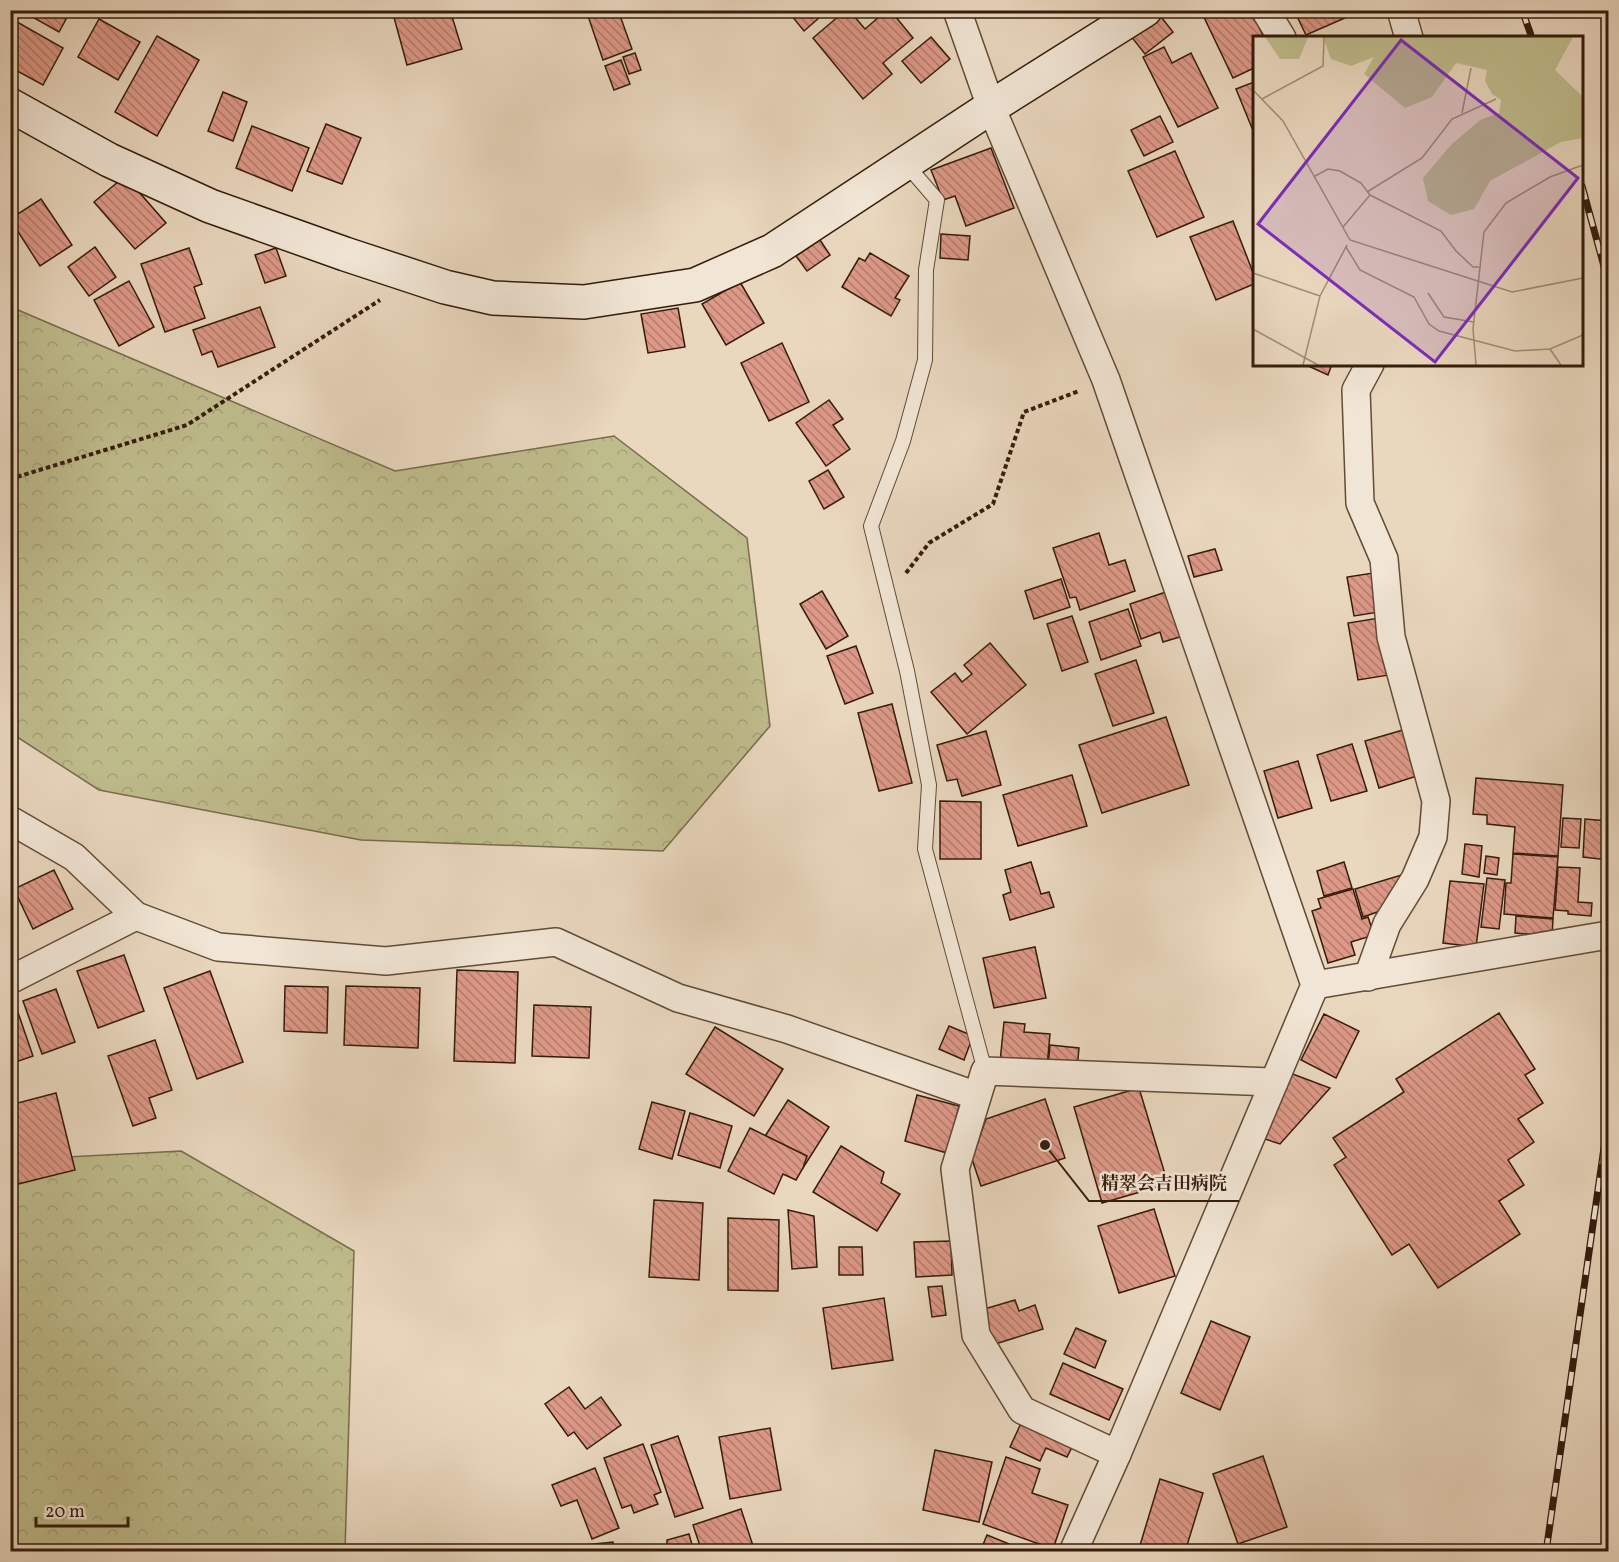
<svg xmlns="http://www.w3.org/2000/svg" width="1619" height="1562" font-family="Vollkorn,'Noto Serif JP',serif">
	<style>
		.forest { fill: url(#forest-crowns); stroke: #7a6c4c; stroke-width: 1.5 }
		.building { fill: url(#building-back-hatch); stroke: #351c0c; stroke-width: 1.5 }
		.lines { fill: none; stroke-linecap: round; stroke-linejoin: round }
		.lane-casing { stroke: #624b38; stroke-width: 16 }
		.street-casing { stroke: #624b38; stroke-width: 30 }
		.secondary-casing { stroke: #351c0c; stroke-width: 36 }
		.path { stroke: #351c0c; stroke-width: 4; stroke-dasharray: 4.5 3; stroke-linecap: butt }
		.lane { stroke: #f1e5d5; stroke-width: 14 }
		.street { stroke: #f1e5d5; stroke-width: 27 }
		.secondary { stroke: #f1e5d5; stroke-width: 33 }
		.rail-casing { stroke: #351c0c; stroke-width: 7 }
		.rail { stroke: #f1e5d5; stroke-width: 4.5; stroke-dasharray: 14; stroke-linecap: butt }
		.inset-road { fill: none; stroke: #a18c77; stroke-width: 1.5 }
		.view { fill: #7b2cbf; fill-opacity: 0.15; stroke: #7b2cbf; stroke-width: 3 }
		.inset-edge { fill: none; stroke: #351c0c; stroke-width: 3 }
		.leader { fill: none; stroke: #351c0c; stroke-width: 2 }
		.callout-dot { fill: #351c0c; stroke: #f1e5d5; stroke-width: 2 }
		.callout-label { font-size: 18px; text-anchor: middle; font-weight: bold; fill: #351c0c; stroke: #f1e5d5; stroke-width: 5; stroke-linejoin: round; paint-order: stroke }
	</style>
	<defs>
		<pattern id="forest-crowns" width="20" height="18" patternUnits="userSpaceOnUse" patternTransform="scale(1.5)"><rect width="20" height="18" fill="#bfbc8c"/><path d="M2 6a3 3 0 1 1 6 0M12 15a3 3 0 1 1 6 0" fill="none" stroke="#a5a178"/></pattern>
		<pattern id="building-back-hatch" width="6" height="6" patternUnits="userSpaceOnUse" patternTransform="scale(1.5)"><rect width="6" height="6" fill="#dd9887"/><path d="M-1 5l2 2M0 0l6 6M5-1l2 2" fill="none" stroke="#b47b6d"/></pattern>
	</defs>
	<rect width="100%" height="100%" fill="#e9d7be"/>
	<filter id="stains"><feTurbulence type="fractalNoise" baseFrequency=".00333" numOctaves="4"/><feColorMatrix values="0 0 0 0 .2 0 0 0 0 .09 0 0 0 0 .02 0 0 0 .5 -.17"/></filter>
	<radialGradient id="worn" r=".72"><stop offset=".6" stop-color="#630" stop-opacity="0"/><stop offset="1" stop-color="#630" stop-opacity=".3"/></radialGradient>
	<!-- forest -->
	<g class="forest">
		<polygon points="11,307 395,471 614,436 747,538 770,726 663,851 361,840 99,790 11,733"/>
		<polygon points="181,1151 354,1251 345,1551 11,1552 11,1160"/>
	</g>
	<!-- building -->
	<g class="building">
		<polygon points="20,10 71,10 59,32"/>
		<polygon points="392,10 450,10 462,49 407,65"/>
		<polygon points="586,10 618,10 632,49 603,60"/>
		<polygon points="787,10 828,10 804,31"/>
		<polygon points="846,10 849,10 865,29 887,10 890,10 913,38 883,63 892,74 863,99 813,38"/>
		<polygon points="1208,10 1251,10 1264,38 1254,38 1254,68 1233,78 1202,13"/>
		<polygon points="1294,10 1344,10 1347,17 1306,35"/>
		<polygon points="1158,13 1173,32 1145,54 1130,35"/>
		<polygon points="10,18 63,48 43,85 10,67"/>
		<polygon points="99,19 140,42 118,80 78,57"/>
		<polygon points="157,36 199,60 157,136 115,112"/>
		<polygon points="931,37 950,59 921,83 902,61"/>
		<polygon points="1164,47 1172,63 1191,53 1218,108 1178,127 1143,57"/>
		<polygon points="635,53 641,70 629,74 623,57"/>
		<polygon points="621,60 630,84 614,90 605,66"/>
		<polygon points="1254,82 1254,133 1236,89"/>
		<polygon points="223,92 247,102 233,141 208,131"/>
		<polygon points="1160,116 1173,142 1144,156 1131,130"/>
		<polygon points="326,124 361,138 342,184 307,171"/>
		<polygon points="252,126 309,148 292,191 236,168"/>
		<polygon points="991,148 1014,208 966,226 955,196 943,200 931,170"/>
		<polygon points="1175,151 1204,217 1157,237 1128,171"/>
		<polygon points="125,176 166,223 135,249 94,202"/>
		<polygon points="41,199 72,245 40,266 10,219"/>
		<polygon points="1233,221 1254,275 1254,284 1216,300 1190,237"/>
		<polygon points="941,234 970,236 968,260 940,258"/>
		<polygon points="820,240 830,255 807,271 796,256"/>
		<polygon points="95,247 116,277 89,296 68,267"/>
		<polygon points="189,248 202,284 194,287 205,318 165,332 141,264"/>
		<polygon points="276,248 286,276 265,283 255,255"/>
		<polygon points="870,253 909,276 895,298 900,300 891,316 842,287 859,258 865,261"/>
		<polygon points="129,281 154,327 119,346 94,300"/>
		<polygon points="740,282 764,323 726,345 702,304"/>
		<polygon points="260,307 275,347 218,367 212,351 202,355 193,330"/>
		<polygon points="678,308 685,347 648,353 641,314"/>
		<polygon points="782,343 809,402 769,421 741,363"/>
		<polygon points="1304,364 1332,364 1328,375"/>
		<polygon points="829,400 843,419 833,425 850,449 826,466 796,423"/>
		<polygon points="828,470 844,497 824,509 809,481"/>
		<polygon points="1099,533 1109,565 1125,560 1135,591 1080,610 1076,597 1070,598 1053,548"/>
		<polygon points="1215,549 1222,570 1194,577 1188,556"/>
		<polygon points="1373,573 1379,612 1354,616 1347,577"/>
		<polygon points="1061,579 1070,607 1034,619 1025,591"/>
		<polygon points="822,591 848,636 826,649 800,604"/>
		<polygon points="1169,591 1183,636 1163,642 1160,632 1141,639 1130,604"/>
		<polygon points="1128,609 1141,646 1101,660 1089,622"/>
		<polygon points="1072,616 1088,662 1062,671 1047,624"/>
		<polygon points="1379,618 1389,675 1358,680 1348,623"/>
		<polygon points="990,643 1026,685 967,734 931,692 955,673 962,682 972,674 964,665"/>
		<polygon points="856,646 873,693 845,704 827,656"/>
		<polygon points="1136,660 1154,713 1113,726 1095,674"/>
		<polygon points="892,704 912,783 879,791 858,713"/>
		<polygon points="1166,717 1189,785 1102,813 1079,745"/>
		<polygon points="1403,730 1417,776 1379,788 1365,741"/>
		<polygon points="986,731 1001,785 962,796 957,779 947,781 937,745"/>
		<polygon points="1352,744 1367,791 1331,801 1317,755"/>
		<polygon points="1298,761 1312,808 1278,818 1264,771"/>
		<polygon points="1072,775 1087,826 1018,846 1003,795"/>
		<polygon points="1476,778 1563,785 1558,856 1513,853 1515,827 1487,824 1487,815 1473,814"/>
		<polygon points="940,801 981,802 981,859 940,859"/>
		<polygon points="1563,818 1581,819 1579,848 1561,847"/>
		<polygon points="1585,819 1608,821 1608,860 1583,857"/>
		<polygon points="1465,844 1482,846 1479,877 1462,874"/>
		<polygon points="1513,854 1558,857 1553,918 1504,914 1506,883 1511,883"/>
		<polygon points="1486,856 1499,858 1497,875 1484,873"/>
		<polygon points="1031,862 1041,894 1049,892 1054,907 1010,920 1003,895 1011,892 1005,870"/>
		<polygon points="1344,862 1352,888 1324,896 1317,871"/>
		<polygon points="1558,867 1580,868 1578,902 1592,903 1591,916 1568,914 1568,911 1555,910"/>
		<polygon points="54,870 73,909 33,929 14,889"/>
		<polygon points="1408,873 1383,910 1363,917 1355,889"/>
		<polygon points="1487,878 1505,880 1499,929 1481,927"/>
		<polygon points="1450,881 1484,884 1476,947 1443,943"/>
		<polygon points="1353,889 1362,919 1368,917 1374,935 1351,942 1355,955 1328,963 1312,911 1321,908 1318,899"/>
		<polygon points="1516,916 1553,919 1552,936 1515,933"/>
		<polygon points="1035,947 1046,998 994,1008 983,958"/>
		<polygon points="124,955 144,1011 98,1028 77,971"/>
		<polygon points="457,970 518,972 515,1063 454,1061"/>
		<polygon points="210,971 243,1062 197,1079 164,988"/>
		<polygon points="285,986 328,987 327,1033 284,1031"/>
		<polygon points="346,986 420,988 418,1048 344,1045"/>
		<polygon points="56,989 75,1042 42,1054 23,1001"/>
		<polygon points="14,1001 33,1056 10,1064 10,1003"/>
		<polygon points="534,1005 591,1007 589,1058 532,1056"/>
		<polygon points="1499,1013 1535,1069 1525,1075 1543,1103 1518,1119 1534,1142 1508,1160 1524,1185 1499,1201 1520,1234 1438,1288 1409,1244 1392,1255 1334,1165 1346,1157 1333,1138 1404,1092 1396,1079"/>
		<polygon points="1324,1014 1359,1031 1336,1078 1301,1060"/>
		<polygon points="1004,1022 1025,1024 1024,1032 1050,1034 1047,1067 1000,1062"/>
		<polygon points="949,1026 973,1036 964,1060 939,1049"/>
		<polygon points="715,1027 783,1069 754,1116 686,1074"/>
		<polygon points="155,1040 172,1090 149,1098 156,1118 133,1126 108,1056"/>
		<polygon points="1050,1045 1079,1048 1077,1070 1048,1067"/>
		<polygon points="1290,1073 1330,1088 1280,1144 1265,1139"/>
		<polygon points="1139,1088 1168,1184 1102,1203 1074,1107"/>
		<polygon points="56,1093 75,1170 18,1184 10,1156 10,1105"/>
		<polygon points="917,1095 959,1106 947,1153 905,1141"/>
		<polygon points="1045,1099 1065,1158 981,1186 972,1159 986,1119"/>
		<polygon points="788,1100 829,1127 803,1168 762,1141"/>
		<polygon points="652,1102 685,1111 672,1159 639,1149"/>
		<polygon points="690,1113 732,1126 720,1168 678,1155"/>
		<polygon points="750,1128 807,1156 803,1168 796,1180 783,1174 774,1194 728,1171"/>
		<polygon points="841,1146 884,1172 881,1183 900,1194 877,1231 813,1192"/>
		<polygon points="654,1200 703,1203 699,1280 649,1277"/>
		<polygon points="1154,1209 1175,1276 1119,1293 1098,1226"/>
		<polygon points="788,1210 814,1216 817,1267 792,1269"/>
		<polygon points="728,1218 779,1220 778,1291 728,1290"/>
		<polygon points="951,1241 952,1275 916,1277 914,1242"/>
		<polygon points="839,1247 862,1247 863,1275 839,1275"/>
		<polygon points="942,1286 946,1315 932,1317 928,1287"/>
		<polygon points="884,1298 893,1360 832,1369 823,1308"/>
		<polygon points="1015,1300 1019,1311 1035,1305 1043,1329 992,1345 981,1310"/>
		<polygon points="1211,1321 1250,1337 1220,1410 1181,1393"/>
		<polygon points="1076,1328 1106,1341 1095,1368 1064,1354"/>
		<polygon points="1063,1363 1123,1389 1109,1420 1050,1394"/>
		<polygon points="569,1387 585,1409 601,1397 621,1425 587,1449 574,1432 568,1436 545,1404"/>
		<polygon points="1022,1421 1073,1445 1067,1457 1046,1448 1040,1461 1010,1447"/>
		<polygon points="770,1428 781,1490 730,1499 719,1437"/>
		<polygon points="678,1436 703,1508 675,1517 651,1445"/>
		<polygon points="643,1444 661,1492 654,1495 658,1504 634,1513 631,1505 622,1508 604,1458"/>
		<polygon points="935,1450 992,1462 979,1522 923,1510"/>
		<polygon points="1263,1456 1287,1527 1238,1544 1213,1474"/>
		<polygon points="1006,1457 1040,1469 1032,1493 1068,1505 1053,1549 983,1524"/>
		<polygon points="595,1468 619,1528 592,1539 577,1500 561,1506 552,1485"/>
		<polygon points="1160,1479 1203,1493 1185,1552 1138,1552"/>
		<polygon points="741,1509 755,1552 702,1552 693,1525"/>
		<polygon points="689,1534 694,1552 667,1552 667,1540"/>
		<polygon points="987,1535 1029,1552 980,1552"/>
		<polygon points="613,1542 614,1552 575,1552 575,1546"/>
	</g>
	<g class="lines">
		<!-- lane casing -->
		<g class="lane-casing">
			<polyline id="lane" points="906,164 937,200 926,270 925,360 903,441 871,526 907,671 929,785 925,849 985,1071"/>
		</g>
		<!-- street casing -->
		<g class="street-casing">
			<g id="street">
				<polyline points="957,10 991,107 1106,380 1315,985 1117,1454 1073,1552"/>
				<polyline points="1265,10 1282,38"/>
				<polyline points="1401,10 1409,38"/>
				<polyline points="10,820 74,857 136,916 218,947 386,961 556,942 678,998 787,1029 977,1096"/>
				<polyline points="1368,977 1387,924 1415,879 1433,837 1436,801 1391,637 1384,559 1360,503 1356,390 1370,364"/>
				<polyline points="10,980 136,916"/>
				<polyline points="1315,985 1608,935"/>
				<polyline points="1117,1454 1022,1410 976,1335 955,1169 985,1071 1274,1082"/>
			</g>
		</g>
		<!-- secondary casing -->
		<g class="secondary-casing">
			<polyline id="secondary" points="10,105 109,160 210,206 345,254 445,287 493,298 584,302 695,285 772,251 991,107 1145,10"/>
		</g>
		<!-- path -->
		<g class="path">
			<polyline points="10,479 187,425 380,300"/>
			<polyline points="906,573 929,543 993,504 1024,412 1079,391"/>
		</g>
		<!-- lane -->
		<use href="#lane" class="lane"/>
		<!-- street -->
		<use href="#street" class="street"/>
		<!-- secondary -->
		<use href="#secondary" class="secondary"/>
		<!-- rail casing -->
		<g class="rail-casing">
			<g id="rail">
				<polyline points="1522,10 1532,38"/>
				<polyline points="1582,186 1608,281"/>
				<polyline points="1546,1552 1608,1120"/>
			</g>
		</g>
		<!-- rail -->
		<use href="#rail" class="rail"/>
	</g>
	<!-- overview -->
	<g transform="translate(1253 36)">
		<rect width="330" height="330" fill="#e9d7be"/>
		<path d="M12,1H55L46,23H27ZM70,1H320L302,34L330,61V102L308,106L237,145L221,173L198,179L175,165L170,142L198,109L227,84L246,77L248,64L239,58L232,45L234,34L203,27L179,61L152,72L111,38L121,21L98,30L78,23Z" fill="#bfbc8c"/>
		<path class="inset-road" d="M0,54L30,85L97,204L259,256L330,242M9,63L70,30L71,1M209,77L218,32M62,140L75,133L87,135L108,147L117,159L90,191M114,156L169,122L199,83L243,63M117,159L188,195L203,215L220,231H226M93,211L107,234L161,261L176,288L186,295L262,315L297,313L330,299M0,237L67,260M175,257L191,281L221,286M0,293L65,329M297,313L308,329M50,329L67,260L94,209M223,329L220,293L231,196L253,167L297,141L330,129"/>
		<path class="view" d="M148,4L325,142L182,326L5,188Z"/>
		<rect width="330" height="330" class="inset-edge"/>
	</g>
	<!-- callouts -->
	<path class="leader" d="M1045 1145L1089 1201H1239"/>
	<circle class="callout-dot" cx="1045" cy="1145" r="6"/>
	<g class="callout-label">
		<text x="1164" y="1189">精翠会吉田病院</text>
	</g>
	<!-- margin -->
	<rect width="1619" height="1562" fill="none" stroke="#e9d7be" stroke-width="36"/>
	<rect x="12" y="12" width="1595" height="1538" fill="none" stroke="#351c0c" stroke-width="3"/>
	<rect x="18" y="18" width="1583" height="1526" fill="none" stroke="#351c0c" stroke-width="1.5"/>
	<!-- scale -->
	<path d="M36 1517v9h92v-9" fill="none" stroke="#351c0c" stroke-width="3"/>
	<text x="45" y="1517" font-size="18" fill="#351c0c" stroke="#f1e5d5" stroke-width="4.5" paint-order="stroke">20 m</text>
	<rect width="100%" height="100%" filter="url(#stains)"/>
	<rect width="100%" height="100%" fill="url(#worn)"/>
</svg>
